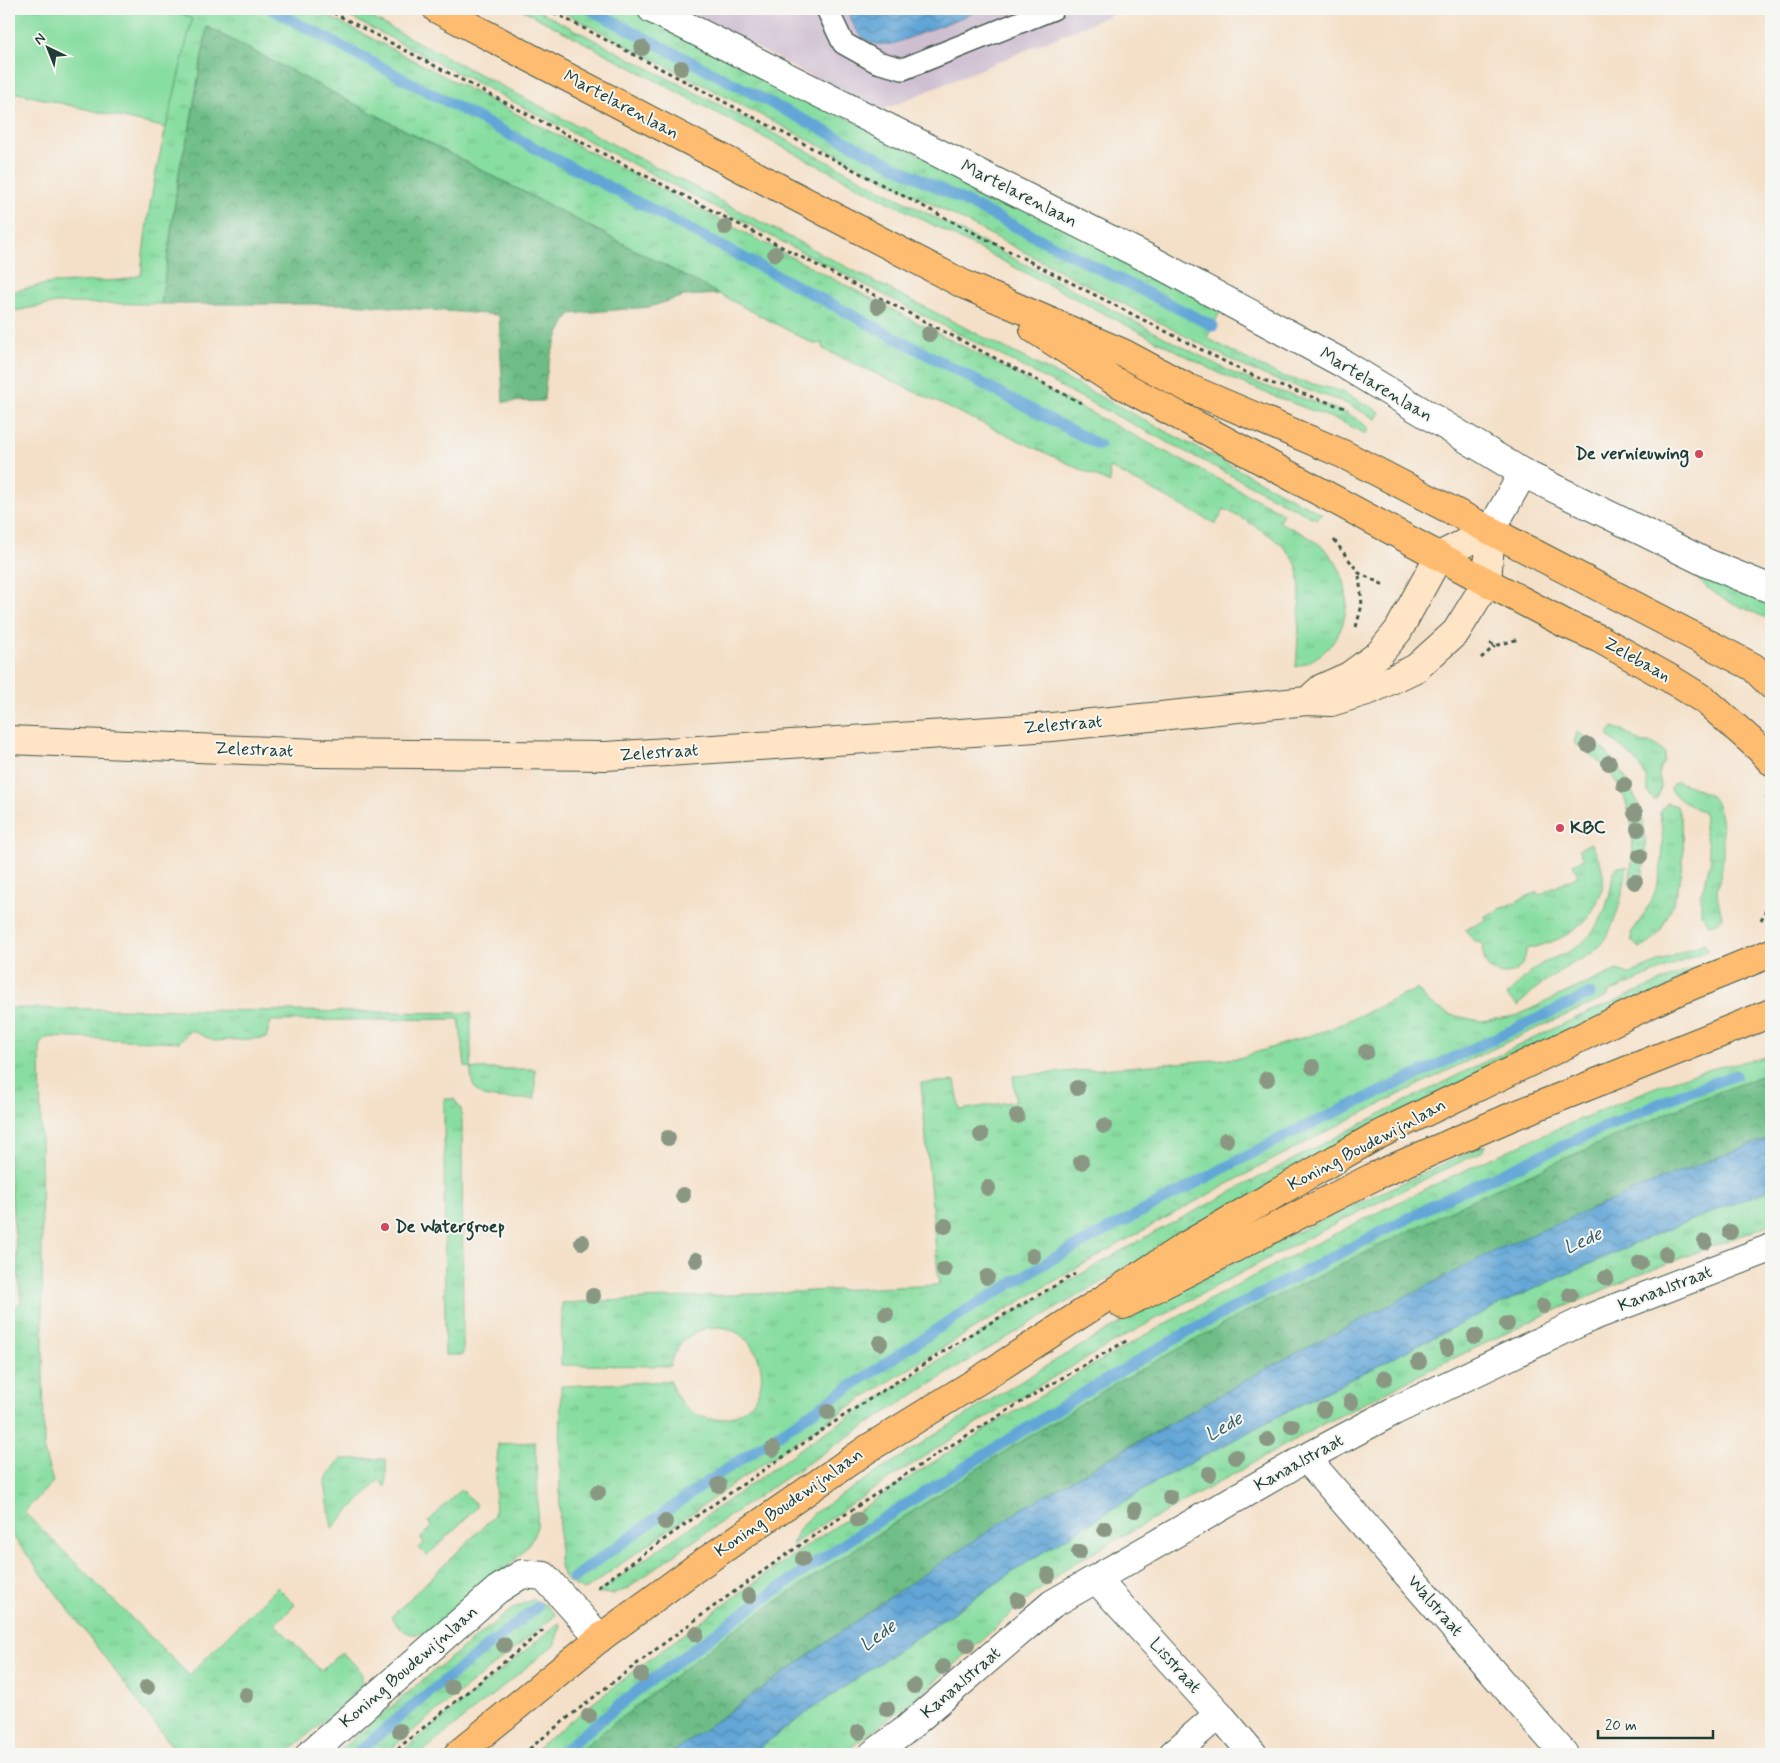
<svg xmlns="http://www.w3.org/2000/svg" width="1780" height="1763" font-family="Mynerve,sans-serif">
	<style>
		.industrial { fill: #cebed0 }
		.grass { fill: url(#grass-tufts); stroke: #548e6a }
		.forest { fill: url(#forest-crowns); stroke: #467d5e }
		.garden { fill: #88dea1; stroke: #548e6a }
		.water { fill: url(#water-waves); stroke: #407286 }
		.lines { fill: none; stroke-linecap: round; stroke-linejoin: round }
		.stream { stroke: #62a6d7; stroke-width: 11 }
		.lane-casing { stroke: #3f554a; stroke-width: 24 }
		.street-casing { stroke: #3f554a; stroke-width: 30 }
		.secondary-casing { stroke: #3f554a; stroke-width: 30 }
		.primary-casing { stroke: #3f554a; stroke-width: 30 }
		.path { stroke: #3f554a; stroke-width: 3; stroke-dasharray: 4 4; stroke-linecap: butt }
		.lane { stroke: #fff; stroke-width: 21 }
		.street { stroke: #fff; stroke-width: 28 }
		.secondary { stroke: #ffe4c6; stroke-width: 28 }
		.primary { stroke: #febc70; stroke-width: 28 }
		.tree { fill: #8a9883 }
		.poi-dot { fill: #d1495b; stroke: #f6f6f2; stroke-width: 2 }
		.labels { text-anchor: middle; dominant-baseline: central; stroke-width: 4; stroke-linejoin: round; paint-order: stroke }
		.street-label { font-size: 18px; fill: #1f3d34; stroke: #f6f6f2 }
		.poi-label { font-size: 18px; font-weight: bold; fill: #1f3d34; stroke: #f6f6f2; text-anchor: start }
		.water-label { font-size: 19px; font-style: italic; fill: #335c65; stroke: #f6f6f2 }
	</style>
	<defs>
		<pattern id="grass-tufts" width="24" height="20" patternUnits="userSpaceOnUse" patternTransform="scale(1.25)"><rect width="24" height="20" fill="#88dea1"/><path d="M3 7l-1-3M5 7V3M7 7l1-3M15 17l-1-3M17 17v-4M19 17l1-3" fill="none" stroke="#75bf8b"/></pattern>
		<pattern id="forest-crowns" width="20" height="18" patternUnits="userSpaceOnUse" patternTransform="scale(1.25)"><rect width="20" height="18" fill="#6ebd87"/><path d="M2 6a3 3 0 1 1 6 0M12 15a3 3 0 1 1 6 0" fill="none" stroke="#5a9b6f"/></pattern>
		<pattern id="water-waves" width="16" height="10" patternUnits="userSpaceOnUse" patternTransform="scale(1.25)"><rect width="16" height="10" fill="#62a6d7"/><path d="M0 5q4-4 8 0t8 0" fill="none" stroke="#5088af"/></pattern>
	</defs>
	<rect width="100%" height="100%" fill="#f6f6f2"/>
	<filter id="ink" filterUnits="userSpaceOnUse"><feTurbulence type="fractalNoise" baseFrequency=".02" numOctaves="2"/><feDisplacementMap in="SourceGraphic" scale="10" xChannelSelector="R" yChannelSelector="G"/><feConvolveMatrix kernelMatrix="1 2 1 2 8 2 1 2 1" color-interpolation-filters="sRGB"/></filter>
	<filter id="wash" filterUnits="userSpaceOnUse"><feTurbulence type="fractalNoise" baseFrequency=".0096" numOctaves="4" result="noise"/><feDisplacementMap in="SourceGraphic" scale="20" xChannelSelector="R" yChannelSelector="G"/><feGaussianBlur stdDeviation="1.12" result="paint"/><feColorMatrix in="noise" values="0 0 0 0 0 0 0 0 0 0 0 0 0 0 0 0 0 1.4 0 .05"/><feComposite in="paint" operator="in"/></filter>
	<g filter="url(#wash)">
		<rect width="100%" height="100%" fill="#f4e0c8"/>
		<!-- industrial -->
		<polygon class="industrial" points="685,9 1125,9 877,112"/>
		<!-- grass -->
		<g class="grass">
			<path d="M173,9H315L1283,513L1279,522C1296,531 1315,538 1328,552C1353,580 1353,624 1326,650C1317,658 1307,663 1296,667C1297,645 1304,581 1296,564C1285,540 1247,521 1224,509L1216,524L1109,467L1110,483L823,349V343L814,344L599,231L207,27L189,132L180,166L161,304L57,303L9,312V292L52,283L122,280L141,275C148,188 172,104 192,20Z"/>
			<polygon points="335,9 355,9 856,272 1101,397 1322,514 1317,519 1309,516"/>
			<path d="M521,9H535L1233,373C1246,378 1259,384 1273,389C1293,396 1359,412 1368,429L1366,434L1342,422L1266,393L1219,373L711,110Z"/>
			<polygon points="557,9 633,9 1222,308 1207,338 1256,364 1281,376 1341,391 1380,412 1376,419 1341,401 1274,379 1243,366"/>
			<polygon points="1676,559 1771,601 1771,620 1725,600 1705,586"/>
			<path d="M1613,727L1622,730L1641,742L1654,744L1665,753L1664,763C1655,770 1661,778 1661,787C1661,792 1658,795 1656,800H1654C1645,793 1649,784 1645,775C1640,761 1621,747 1610,738L1608,734Z"/>
			<path d="M1577,732C1587,738 1597,744 1606,752C1615,760 1623,772 1628,783C1648,819 1649,848 1640,888L1629,884C1639,823 1630,776 1574,743Z"/>
			<path d="M1677,782C1688,785 1709,792 1715,801C1724,815 1724,851 1722,867C1721,875 1717,885 1717,894C1718,901 1720,909 1722,916C1720,923 1715,925 1709,924L1701,913V895L1711,860L1704,829L1705,818L1703,812C1691,806 1677,801 1670,788L1673,784Z"/>
			<path d="M1667,803L1677,806C1690,846 1683,888 1663,925C1658,935 1651,945 1640,948L1632,942L1631,933C1661,895 1667,860 1660,813Z"/>
			<path d="M1591,843C1596,853 1602,864 1603,875C1604,885 1601,893 1597,902C1585,931 1555,943 1526,949C1526,985 1477,981 1484,945L1475,941L1465,930L1486,920L1485,916L1537,892L1539,895L1578,876L1573,864L1584,859L1579,849Z"/>
			<path d="M1627,866C1625,887 1615,930 1601,945C1590,957 1575,961 1562,970C1545,980 1531,992 1518,1006L1507,996L1511,991C1520,982 1529,972 1540,965C1550,958 1562,956 1572,950C1600,933 1611,902 1613,871L1619,867Z"/>
			<path d="M1704,943L1708,950L1609,992L1607,997C1473,1055 1342,1122 1213,1192C1049,1281 889,1377 735,1483C684,1518 635,1554 585,1590C566,1582 562,1580 559,1559L561,1386L670,1381C678,1409 706,1428 735,1415C791,1389 749,1304 694,1333C682,1340 673,1352 670,1366L561,1365L562,1303L939,1285L921,1083L955,1081L960,1110L1016,1101L1013,1076L1239,1058L1330,1029L1417,989L1429,1003L1451,1015L1481,1021L1516,1016L1558,996L1617,970L1629,974Z"/>
			<path d="M1714,959L1715,963L1156,1251C973,1354 796,1465 627,1589L613,1594L597,1593L813,1440L1002,1320L1142,1239L1378,1115L1476,1066L1580,1016Z"/>
			<path d="M9,1008L471,1013V1069H535V1099C523,1098 489,1101 480,1094C472,1088 471,1078 471,1069L465,1066L459,1019L271,1021L266,1038L214,1041L191,1030L179,1042L49,1037L40,1043L44,1452L53,1482L24,1512L189,1675L277,1587L295,1605L275,1624L321,1671L341,1652L358,1667L362,1675L361,1686L349,1699L286,1754H178L9,1531V1310L21,1302L9,1168Z"/>
			<path d="M1771,1056V1072L1688,1104L1472,1200L1113,1385L988,1462L843,1557L732,1631L575,1754H530C795,1536 1089,1354 1397,1203C1466,1169 1536,1137 1607,1108C1631,1098 1655,1086 1680,1078C1710,1068 1740,1062 1771,1056Z"/>
			<polygon points="444,1099 454,1099 461,1109 462,1122 463,1355 445,1355"/>
			<path d="M1485,1145L1483,1151C1244,1266 1009,1392 792,1545L800,1528L814,1513L964,1416L1053,1362L1126,1320L1231,1263L1367,1199Z"/>
			<polygon points="1771,1189 1771,1224 1642,1273 1534,1320 1425,1372 1314,1429 1071,1565 1022,1604 914,1700 842,1754 751,1754 805,1714 923,1633 1032,1559 1161,1479 1297,1406 1496,1306 1661,1232"/>
			<path d="M535,1442L538,1498L537,1527L532,1539L522,1553L510,1565L430,1631C408,1638 405,1633 391,1617L494,1516L498,1444Z"/>
			<polygon points="341,1459 386,1459 386,1487 379,1480 332,1528 325,1483 328,1475"/>
			<polygon points="461,1489 476,1504 476,1508 427,1556 419,1548 424,1543 421,1538 432,1527 428,1522"/>
			<polygon points="534,1599 546,1605 556,1615 384,1754 335,1754 429,1675 513,1608"/>
			<polygon points="559,1623 561,1627 558,1633 555,1644 420,1754 399,1754"/>
		</g>
		<!-- forest -->
		<g class="forest">
			<path d="M207,27L719,294L685,296L649,307L570,314C552,344 546,365 544,401L503,402L499,315L351,304H161L180,166L189,132Z"/>
			<polygon points="1771,1072 1771,1137 1666,1177 1262,1371 1107,1459 897,1592 670,1754 575,1754 732,1631 843,1557 988,1462 1113,1385 1257,1306 1472,1200 1688,1104"/>
		</g>
		<!-- garden -->
		<polygon class="garden" points="9,9 173,9 192,19 166,128 9,91"/>
		<!-- water -->
		<g class="water">
			<path d="M848,9H984L893,44C888,44 881,45 876,44C859,40 852,25 848,9Z"/>
			<polygon points="1771,1137 1771,1189 1661,1232 1496,1306 1297,1406 1161,1479 1032,1559 923,1633 805,1714 751,1754 670,1754 897,1592 1023,1508 1262,1371 1498,1249 1666,1177"/>
		</g>
		<g class="lines">
			<!-- stream -->
			<g class="stream">
				<polyline points="271,9 1099,445"/>
				<polyline points="589,9 831,134 1213,326"/>
				<polyline points="573,1578 710,1480 957,1316 1056,1257 1283,1137 1590,994"/>
				<polyline points="356,1754 421,1699 537,1607"/>
				<polyline points="559,1754 638,1690 740,1615 860,1533 1080,1395 1189,1331 1445,1199 1582,1137 1679,1095 1736,1075"/>
			</g>
		</g>
	</g>
	<g filter="url(#ink)">
		<g class="lines">
			<!-- lane casing -->
			<g class="lane-casing">
				<polyline id="lane" points="827,9 843,43 877,62 903,69 1053,9"/>
			</g>
			<!-- street casing -->
			<g class="street-casing">
				<g id="street">
					<polyline points="652,9 1153,261 1342,363 1523,473 1707,563 1771,589"/>
					<polyline points="1491,530 1523,473"/>
					<polyline points="1306,1458 1564,1754"/>
					<polyline points="1096,1579 1219,1714 1253,1754"/>
					<polyline points="310,1754 497,1590 522,1574 544,1576 600,1638"/>
					<polyline points="873,1754 903,1732 1052,1604 1306,1458 1394,1411 1589,1318 1771,1248"/>
					<polyline points="1173,1754 1219,1714"/>
				</g>
			</g>
			<!-- secondary casing -->
			<g class="secondary-casing">
				<g id="secondary">
					<polyline points="1314,695 1322,688 1349,676 1379,654 1398,631 1439,556 1491,530"/>
					<polyline points="9,740 317,753 606,756 1052,727 1307,701 1331,702 1370,690 1416,668 1456,632 1487,582 1491,530"/>
				</g>
			</g>
			<!-- primary casing -->
			<g class="primary-casing">
				<g id="primary">
					<polyline points="437,9 965,285 1123,353 1188,388 1343,454 1753,667 1771,685"/>
					<polyline points="1034,329 1111,379 1487,582 1566,624 1600,639 1669,678 1706,701 1760,749 1771,761"/>
					<polyline points="1123,1305 1375,1176 1513,1116 1771,1013"/>
					<polyline points="458,1754 600,1638 697,1567 869,1448 984,1377 1187,1245 1374,1137 1671,994 1771,953"/>
				</g>
			</g>
			<!-- path -->
			<g class="path">
				<polyline points="326,9 1081,403"/>
				<polyline points="547,9 978,235 1245,372 1271,383 1348,409"/>
				<polyline points="1334,540 1359,573 1384,585"/>
				<polyline points="1356,627 1362,605 1359,574"/>
				<polyline points="1490,643 1495,646 1519,639"/>
				<polyline points="1481,658 1495,646"/>
				<polyline points="1766,796 1771,805"/>
				<polyline points="1761,920 1771,900"/>
				<polyline points="598,1587 705,1510 845,1415 971,1334 1075,1274"/>
				<polyline points="391,1754 546,1628"/>
				<path d="M523,1754C712,1599 915,1460 1128,1340"/>
			</g>
			<!-- lane -->
			<use href="#lane" class="lane"/>
			<!-- street -->
			<use href="#street" class="street"/>
			<!-- secondary -->
			<use href="#secondary" class="secondary"/>
			<!-- primary -->
			<use href="#primary" class="primary"/>
		</g>
		<!-- trees -->
		<g class="tree">
			<circle cx="642" cy="48" r="8"/>
			<circle cx="681" cy="68" r="8"/>
			<circle cx="725" cy="227" r="8"/>
			<circle cx="775" cy="254" r="8"/>
			<circle cx="878" cy="306" r="8"/>
			<circle cx="929" cy="334" r="8"/>
			<circle cx="1588" cy="745" r="8"/>
			<circle cx="1609" cy="763" r="8"/>
			<circle cx="1624" cy="785" r="8"/>
			<circle cx="1635" cy="813" r="8"/>
			<circle cx="1638" cy="829" r="8"/>
			<circle cx="1640" cy="856" r="8"/>
			<circle cx="1635" cy="882" r="8"/>
			<circle cx="1366" cy="1052" r="8"/>
			<circle cx="1313" cy="1067" r="8"/>
			<circle cx="1267" cy="1079" r="8"/>
			<circle cx="1077" cy="1088" r="8"/>
			<circle cx="1017" cy="1116" r="8"/>
			<circle cx="1104" cy="1126" r="8"/>
			<circle cx="981" cy="1135" r="8"/>
			<circle cx="668" cy="1138" r="8"/>
			<circle cx="1226" cy="1140" r="8"/>
			<circle cx="1081" cy="1162" r="8"/>
			<circle cx="988" cy="1188" r="8"/>
			<circle cx="683" cy="1195" r="8"/>
			<circle cx="945" cy="1226" r="8"/>
			<circle cx="1730" cy="1232" r="8"/>
			<circle cx="582" cy="1242" r="8"/>
			<circle cx="1705" cy="1242" r="8"/>
			<circle cx="1666" cy="1254" r="8"/>
			<circle cx="1033" cy="1256" r="8"/>
			<circle cx="696" cy="1260" r="8"/>
			<circle cx="1640" cy="1263" r="8"/>
			<circle cx="944" cy="1270" r="8"/>
			<circle cx="987" cy="1277" r="8"/>
			<circle cx="1606" cy="1278" r="8"/>
			<circle cx="1570" cy="1295" r="8"/>
			<circle cx="593" cy="1296" r="8"/>
			<circle cx="1543" cy="1306" r="8"/>
			<circle cx="886" cy="1314" r="8"/>
			<circle cx="1507" cy="1324" r="8"/>
			<circle cx="1475" cy="1336" r="8"/>
			<circle cx="880" cy="1343" r="8"/>
			<circle cx="1447" cy="1348" r="8"/>
			<circle cx="1419" cy="1362" r="8"/>
			<circle cx="1385" cy="1378" r="8"/>
			<circle cx="1351" cy="1402" r="8"/>
			<circle cx="1324" cy="1410" r="8"/>
			<circle cx="828" cy="1412" r="8"/>
			<circle cx="1292" cy="1426" r="8"/>
			<circle cx="1268" cy="1440" r="8"/>
			<circle cx="773" cy="1449" r="8"/>
			<circle cx="1236" cy="1457" r="8"/>
			<circle cx="1209" cy="1474" r="8"/>
			<circle cx="719" cy="1485" r="8"/>
			<circle cx="598" cy="1492" r="8"/>
			<circle cx="1170" cy="1497" r="8"/>
			<circle cx="1135" cy="1510" r="8"/>
			<circle cx="858" cy="1520" r="8"/>
			<circle cx="665" cy="1522" r="8"/>
			<circle cx="1105" cy="1529" r="8"/>
			<circle cx="1079" cy="1552" r="8"/>
			<circle cx="803" cy="1559" r="8"/>
			<circle cx="1048" cy="1575" r="8"/>
			<circle cx="749" cy="1596" r="8"/>
			<circle cx="1018" cy="1600" r="8"/>
			<circle cx="696" cy="1634" r="8"/>
			<circle cx="504" cy="1645" r="8"/>
			<circle cx="967" cy="1645" r="8"/>
			<circle cx="943" cy="1667" r="8"/>
			<circle cx="641" cy="1675" r="8"/>
			<circle cx="914" cy="1686" r="8"/>
			<circle cx="147" cy="1687" r="8"/>
			<circle cx="452" cy="1687" r="8"/>
			<circle cx="246" cy="1695" r="8"/>
			<circle cx="887" cy="1709" r="8"/>
			<circle cx="589" cy="1716" r="8"/>
			<circle cx="400" cy="1731" r="8"/>
			<circle cx="859" cy="1732" r="8"/>
		</g>
	</g>
	<!-- markers -->
	<g class="poi-dot">
		<circle cx="1699" cy="454" r="5"/>
		<circle cx="1560" cy="828" r="5"/>
		<circle cx="385" cy="1227" r="5"/>
	</g>
	<g class="labels">
		<!-- street labels -->
		<g class="street-label">
			<text transform="translate(621 105) rotate(28)">Martelarenlaan</text>
			<text transform="translate(1019 194) rotate(27)">Martelarenlaan</text>
			<text transform="translate(1376 385) rotate(31)">Martelarenlaan</text>
			<text transform="translate(1637 660) rotate(29)">Zelebaan</text>
			<text transform="translate(1063 725) rotate(-5)">Zelestraat</text>
			<text transform="translate(254 750) rotate(2)">Zelestraat</text>
			<text transform="translate(659 753) rotate(-4)">Zelestraat</text>
			<text transform="translate(1367 1145) rotate(-28)">Koning Boudewijnlaan</text>
			<text transform="translate(1665 1289) rotate(-21)">Kanaalstraat</text>
			<text transform="translate(1299 1463) rotate(-29)">Kanaalstraat</text>
			<text transform="translate(789 1503) rotate(-35)">Koning Boudewijnlaan</text>
			<text transform="translate(1435 1606) rotate(49)">Walstraat</text>
			<text transform="translate(1175 1666) rotate(48)">Lisstraat</text>
			<text transform="translate(409 1667) rotate(-41)">Koning Boudewijnlaan</text>
			<text transform="translate(961 1683) rotate(-41)">Kanaalstraat</text>
		</g>
		<!-- poi labels -->
		<g class="poi-label">
			<text x="1689" y="454" text-anchor="end">De vernieuwing</text>
			<text x="1570" y="828">KBC</text>
			<text x="395" y="1227">De Watergroep</text>
		</g>
		<!-- water labels -->
		<g class="water-label">
			<text transform="translate(1583 1241) rotate(-24)">Lede</text>
			<text transform="translate(1224 1427) rotate(-30)">Lede</text>
			<text transform="translate(878 1636) rotate(-36)">Lede</text>
		</g>
	</g>
	<!-- margin -->
	<rect width="1780" height="1763" fill="none" stroke="#f6f6f2" stroke-width="30"/>
	<!-- north arrow -->
	<g transform="translate(48 48) rotate(317)" stroke="#f6f6f2" stroke-width="4" paint-order="stroke">
	<path d="M0-4L9 19L0 12L-9 19Z" fill="#1f3d34"/>
	<text y="-8" font-size="14" font-weight="bold" text-anchor="middle" fill="#1f3d34">N</text>
	</g>
	<!-- scale -->
	<path d="M1598 1730v8h115v-8" fill="none" stroke="#1f3d34" stroke-width="2.5"/>
	<text x="1605" y="1730" font-size="15" fill="#1f3d34" stroke="#f6f6f2" stroke-width="4" paint-order="stroke">20 m</text>
</svg>
